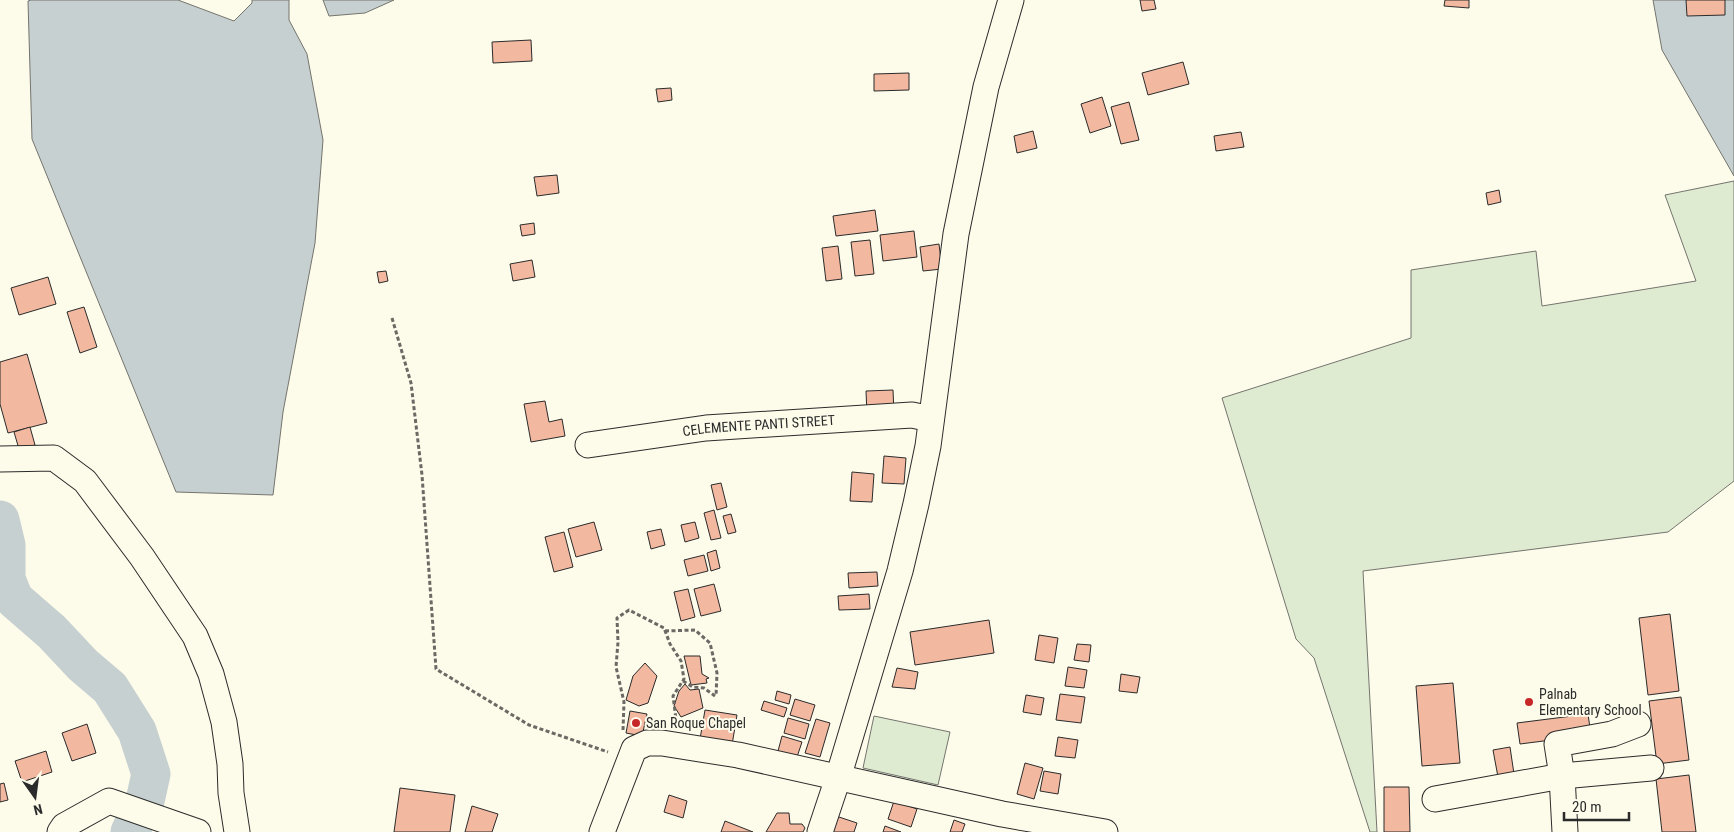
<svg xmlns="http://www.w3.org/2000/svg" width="1734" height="832" font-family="'Roboto Condensed',sans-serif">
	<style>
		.green { fill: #deebd1; stroke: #74746e }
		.water { fill: #c7d0d0; stroke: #74746e }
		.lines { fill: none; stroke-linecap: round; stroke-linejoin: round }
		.river { stroke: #c7d0d0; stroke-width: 39 }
		.building { fill: #f2b8a0; stroke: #2b2b2b }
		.minor-casing { stroke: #2b2b2b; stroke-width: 27 }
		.path { stroke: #6a6964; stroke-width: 3; stroke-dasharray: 4 2.5; stroke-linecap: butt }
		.minor { stroke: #fdfbea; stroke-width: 25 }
		.poi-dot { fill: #c62828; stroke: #fdfbea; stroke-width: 2 }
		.labels { text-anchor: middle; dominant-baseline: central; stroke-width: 4; stroke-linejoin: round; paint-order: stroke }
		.street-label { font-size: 14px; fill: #2b2b2b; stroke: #fdfbea }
		.poi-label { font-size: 14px; fill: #2b2b2b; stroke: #fdfbea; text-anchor: start }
	</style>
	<rect width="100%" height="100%" fill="#fdfbea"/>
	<!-- green -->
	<g class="green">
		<polygon points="1734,181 1734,481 1668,532 1363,571 1377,832 1370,832 1314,658 1296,639 1222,398 1411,338 1411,270 1536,251 1542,306 1696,281 1665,195"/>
		<polygon points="874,716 950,732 938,785 863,768"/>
	</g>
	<!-- water -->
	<g class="water">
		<polygon points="31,0 178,0 234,21 252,3 252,0 289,0 289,20 307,54 323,140 315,243 283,412 273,495 176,492 32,139 28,1"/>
		<polygon points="323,0 394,0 365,13 329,16"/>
		<polygon points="1653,0 1734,0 1734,176 1662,50"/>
	</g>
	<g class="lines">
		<!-- river -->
		<polyline class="river" points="0,520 6,545 6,579 14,599 52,632 83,665 110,688 137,731 151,774 145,801 130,832"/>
	</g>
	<!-- building -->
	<g class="building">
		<polygon points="1140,0 1154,0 1156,9 1142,11"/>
		<polygon points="1445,0 1469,0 1469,8 1444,6"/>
		<polygon points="1686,0 1725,0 1725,15 1687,16"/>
		<polygon points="531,40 532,61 493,63 492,42"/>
		<polygon points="1183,62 1189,84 1148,95 1142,73"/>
		<polygon points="909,73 909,90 874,91 874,74"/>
		<polygon points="671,88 672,100 658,102 656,89"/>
		<polygon points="1102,97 1111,126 1090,133 1081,104"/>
		<polygon points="1129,102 1139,140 1121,144 1111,107"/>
		<polygon points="1033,131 1037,148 1017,153 1014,136"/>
		<polygon points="1241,132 1244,147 1216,151 1214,136"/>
		<polygon points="557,175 559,193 537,196 534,177"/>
		<polygon points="1499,190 1501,202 1488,205 1486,193"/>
		<polygon points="875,210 878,231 836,236 833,216"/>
		<polygon points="534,223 535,234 522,236 520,225"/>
		<polygon points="914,231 917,257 883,261 880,235"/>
		<polygon points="870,240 874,274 855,276 851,242"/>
		<polygon points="939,244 942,269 923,271 920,247"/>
		<polygon points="838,246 842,279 826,281 822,248"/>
		<polygon points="532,260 535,277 513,281 510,264"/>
		<polygon points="386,271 388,281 379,283 377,272"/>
		<polygon points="48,277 56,304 19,315 11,288"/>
		<polygon points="84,307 97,347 80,353 67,312"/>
		<polygon points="27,354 47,423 8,433 0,404 0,362"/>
		<polygon points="893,390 894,413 867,414 866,391"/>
		<polygon points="545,401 549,422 562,419 565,436 531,442 524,404"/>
		<polygon points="30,427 35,445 19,449 14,432"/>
		<polygon points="884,456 906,458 904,484 882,483"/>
		<polygon points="852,472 874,474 872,502 850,501"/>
		<polygon points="721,483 727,507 717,510 711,485"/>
		<polygon points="714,510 721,538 711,540 704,513"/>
		<polygon points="731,514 736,532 728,534 723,516"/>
		<polygon points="594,522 602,550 576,557 568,529"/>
		<polygon points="695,522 699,538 685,542 681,525"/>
		<polygon points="661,529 665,545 651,549 647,532"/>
		<polygon points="564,532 573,567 554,572 545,537"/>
		<polygon points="716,550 720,568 711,571 707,553"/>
		<polygon points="704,555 708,571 688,576 684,560"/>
		<polygon points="877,572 878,586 849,588 848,573"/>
		<polygon points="714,584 721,611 701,616 694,589"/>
		<polygon points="688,589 695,617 681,621 674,592"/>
		<polygon points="869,594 870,609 839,610 838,596"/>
		<polygon points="1670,614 1679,691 1648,695 1639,618"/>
		<polygon points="989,620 994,653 915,665 910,632"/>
		<polygon points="1039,635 1058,638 1054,663 1035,660"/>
		<polygon points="1077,644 1091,645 1089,662 1074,660"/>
		<polygon points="684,656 700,656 702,674 709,678 706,679 707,683 691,685"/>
		<polygon points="645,663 657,676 648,703 639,706 626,700 633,676"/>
		<polygon points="1068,667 1087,670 1084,688 1065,686"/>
		<polygon points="897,668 918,672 915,689 892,687"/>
		<polygon points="1121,674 1140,677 1137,693 1119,691"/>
		<polygon points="1453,683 1460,763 1422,766 1416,686"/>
		<polygon points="685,684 690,690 699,689 703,708 681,717 674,706 679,691"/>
		<polygon points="777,691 791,695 789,704 775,700"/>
		<polygon points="1060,694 1085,697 1081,723 1056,720"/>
		<polygon points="1026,695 1044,698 1041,715 1023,712"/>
		<polygon points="1681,697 1689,760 1657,764 1649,701"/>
		<polygon points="795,699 815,705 810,721 790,715"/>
		<polygon points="764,701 787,708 784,717 761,710"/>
		<polygon points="705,710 737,715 732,745 700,739"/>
		<polygon points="630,711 647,714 642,736 626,733"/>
		<polygon points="1588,714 1591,735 1520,744 1517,723"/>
		<polygon points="788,718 809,724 805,739 784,733"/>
		<polygon points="816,719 830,723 820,757 805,753"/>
		<polygon points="87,724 96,753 72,761 62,733"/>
		<polygon points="782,736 802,742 797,757 778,751"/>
		<polygon points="1058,737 1078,740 1075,758 1055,756"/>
		<polygon points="1510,747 1514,774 1498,777 1493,750"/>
		<polygon points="46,751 52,772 22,782 15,761"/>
		<polygon points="1025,763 1043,768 1034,799 1017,794"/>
		<polygon points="1044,771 1061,774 1058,794 1040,791"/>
		<polygon points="1689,775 1696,832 1662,832 1656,779"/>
		<polygon points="4,783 8,800 0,802 0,784"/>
		<polygon points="1384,787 1409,787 1410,832 1384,832"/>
		<polygon points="400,788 455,795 450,832 394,832"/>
		<polygon points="669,795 687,801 683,818 664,812"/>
		<polygon points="894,801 917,809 911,827 888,819"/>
		<polygon points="472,806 498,814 492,832 465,832"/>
		<polygon points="777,813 789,813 790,824 802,824 805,828 803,832 766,832"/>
		<polygon points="833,815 857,823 854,832 827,832"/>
		<polygon points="954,820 965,824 962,832 950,832"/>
		<polygon points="725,821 753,832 721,832"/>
		<polygon points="885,826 901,832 883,832"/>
	</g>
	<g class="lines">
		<!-- minor casing -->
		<g class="minor-casing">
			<g id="minor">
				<path id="s1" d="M588,445L706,428L912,415L931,419"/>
				<polyline points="0,459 54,458 85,481 142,557 195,636 211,674 224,722 230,764 231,793 237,832"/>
				<polyline points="1435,799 1562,776 1651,768"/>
				<polyline points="60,832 64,826 109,801 198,832"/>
				<polyline points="602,832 634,749 647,743 662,743 738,755 1002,814 1105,832"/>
				<polyline points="820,832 838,778 900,571 916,504 928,446 956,234 986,87 1011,0"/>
				<polyline points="1565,832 1562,776 1557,744 1612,734 1638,724"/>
			</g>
		</g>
		<!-- path -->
		<g class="path">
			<polyline points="392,318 411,383 422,475 436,669 529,725 608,752"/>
			<polyline points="665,631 695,630 710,643 717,673 716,696"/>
			<polyline points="683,681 693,687 704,688 715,696"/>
			<polyline points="623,730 624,702 616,667 618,642 617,618 629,610 664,628 670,644 681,661 684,679 673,696 676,719 673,721"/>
		</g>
		<!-- minor -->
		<use href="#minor" class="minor"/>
	</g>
	<!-- markers -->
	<g class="poi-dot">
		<circle cx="1529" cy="702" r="5"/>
		<circle cx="636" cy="723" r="5"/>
	</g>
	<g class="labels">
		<!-- street labels -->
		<g class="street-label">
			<text stroke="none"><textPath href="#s1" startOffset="172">CELEMENTE PANTI STREET</textPath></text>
		</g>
		<!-- poi labels -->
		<g class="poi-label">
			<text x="1539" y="694">Palnab<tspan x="1539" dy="16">Elementary School</tspan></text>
			<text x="646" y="723">San Roque Chapel</text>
		</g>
	</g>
	<!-- north arrow -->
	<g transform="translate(35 797) rotate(166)" stroke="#fdfbea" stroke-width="4" paint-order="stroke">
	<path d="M0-4L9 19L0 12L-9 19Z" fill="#2b2b2b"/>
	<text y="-8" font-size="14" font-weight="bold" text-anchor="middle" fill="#2b2b2b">N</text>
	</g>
	<!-- scale -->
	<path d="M1564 812v8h65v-8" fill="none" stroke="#2b2b2b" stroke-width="2.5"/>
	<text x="1572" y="812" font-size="15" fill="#2b2b2b" stroke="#fdfbea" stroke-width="4" paint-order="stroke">20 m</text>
</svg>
